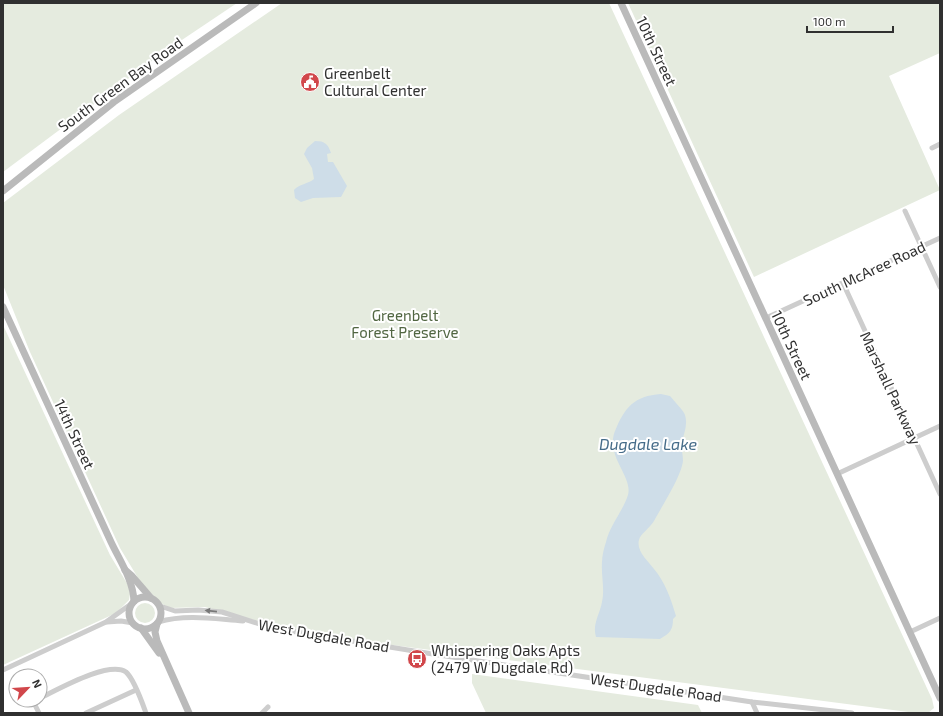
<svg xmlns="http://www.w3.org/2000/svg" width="943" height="716" font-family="'Exo 2',sans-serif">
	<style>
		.green { fill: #e5ebdf }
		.water { fill: #cedde8 }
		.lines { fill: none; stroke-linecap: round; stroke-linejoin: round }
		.street { stroke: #cdcdcd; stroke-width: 5 }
		.secondary { stroke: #bababa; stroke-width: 7 }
		.oneway { fill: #777 }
		.labels { text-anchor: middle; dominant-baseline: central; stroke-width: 4; stroke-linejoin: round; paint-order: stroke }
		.street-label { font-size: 15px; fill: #303030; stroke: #fff }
		.poi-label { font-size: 15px; fill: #303030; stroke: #fff; text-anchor: start }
		.park-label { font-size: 15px; fill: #516642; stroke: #fff }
		.water-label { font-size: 16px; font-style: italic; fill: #466c89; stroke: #fff }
	</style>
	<rect width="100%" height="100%" fill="#fff"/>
	<!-- green -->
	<g class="green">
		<polygon points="3,3 237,3 164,52 3,172"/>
		<polygon points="282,3 609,3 932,699 934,708 928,713 916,713 307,634 205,607 169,608 161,603 141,583 120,548 30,352 3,285 3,203 119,115"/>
		<polygon points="628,3 940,3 940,53 889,76 940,190 754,277"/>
		<polygon points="3,325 110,555 128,585 130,594 129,600 120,609 114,614 3,665"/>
		<circle cx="145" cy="613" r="10"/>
		<polygon points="472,674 698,705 702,713 486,713 472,683"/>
	</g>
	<!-- water -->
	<g class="water">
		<path d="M315,141C325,141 328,144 331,153L327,154L328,162H333L347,186L341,197L313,198L301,202L295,198L294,190C299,184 308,184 314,179L312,168L304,154L307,148Z"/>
		<path d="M661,394L670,396C674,401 684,411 685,415C688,425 684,433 682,442C681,448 683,455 683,461C681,477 662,506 654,521C650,528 640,534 639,540C636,551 648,561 654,569C665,582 671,599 676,616L673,619C673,630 670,633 660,639L596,637C592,624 600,614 602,602C605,589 601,576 602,562C602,556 604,548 606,542C610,525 623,511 628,495C633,476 605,456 615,431C625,407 634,396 661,394Z"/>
	</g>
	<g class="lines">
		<!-- street -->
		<g class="street">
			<polyline points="932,148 940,144"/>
			<polyline points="905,211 940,287"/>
			<polyline points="843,283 940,494"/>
			<polyline points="766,318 940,238"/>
			<polyline points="837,474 940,426"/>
			<polyline points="160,606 175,611 198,610 222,612 272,628 439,655 752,702 852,713"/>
			<polyline points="107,622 121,621 133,623"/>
			<path d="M158,622C187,614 214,619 243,621"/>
			<polyline points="910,632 940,618"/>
			<polyline points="3,670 106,622 131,604"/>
			<path d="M40,698C57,690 109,660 126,672C134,679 142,702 146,713"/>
			<polyline points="36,700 33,701 39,713"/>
			<polyline points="752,702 757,713"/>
			<polyline points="86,713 136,690"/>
			<polyline points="262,713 268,707"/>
		</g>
		<!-- secondary -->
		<g class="secondary">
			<polyline points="621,3 940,698"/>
			<polyline points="3,191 114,102 256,3"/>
			<path d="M3,307L111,542C120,561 133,580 134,601"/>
			<polyline points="125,570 132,576 151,598"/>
			<circle cx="145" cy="613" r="16"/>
			<polyline points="157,624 155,632 157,641 189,713"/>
			<polyline points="141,628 159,653"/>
		</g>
	</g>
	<!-- one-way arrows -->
	<defs><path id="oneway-solid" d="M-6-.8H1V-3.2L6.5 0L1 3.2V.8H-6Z"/></defs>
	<use class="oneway" href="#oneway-solid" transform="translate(211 611) rotate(-174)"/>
	<!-- icons -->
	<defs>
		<g id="civic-disc" transform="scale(1)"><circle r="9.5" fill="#d1474b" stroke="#fff"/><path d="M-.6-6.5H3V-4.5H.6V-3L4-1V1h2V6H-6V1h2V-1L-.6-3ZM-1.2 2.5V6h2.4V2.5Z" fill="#fff"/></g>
		<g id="bus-disc" transform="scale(1)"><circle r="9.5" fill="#d1474b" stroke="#fff"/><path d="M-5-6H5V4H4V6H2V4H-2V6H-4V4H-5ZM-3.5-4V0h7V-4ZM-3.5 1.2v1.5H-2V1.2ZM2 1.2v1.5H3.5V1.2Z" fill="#fff"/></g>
	</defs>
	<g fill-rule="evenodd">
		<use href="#civic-disc" x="310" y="82"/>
		<use href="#bus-disc" x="417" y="659"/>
	</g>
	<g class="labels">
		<!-- street labels -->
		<g class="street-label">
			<text transform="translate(657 51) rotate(65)">10th Street</text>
			<text transform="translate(120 84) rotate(-36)">South Green Bay Road</text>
			<text transform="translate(864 273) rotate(-25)">South McAree Road</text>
			<text transform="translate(792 345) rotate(65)">10th Street</text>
			<text transform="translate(891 388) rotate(65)">Marshall Parkway</text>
			<text transform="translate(75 434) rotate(65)">14th Street</text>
			<text transform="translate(324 635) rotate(10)">West Dugdale Road</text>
			<text transform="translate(656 687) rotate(8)">West Dugdale Road</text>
		</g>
		<!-- poi labels -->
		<g class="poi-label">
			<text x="324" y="73">Greenbelt<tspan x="324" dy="17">Cultural Center</tspan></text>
			<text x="431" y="650">Whispering Oaks Apts<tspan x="431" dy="17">(2479 W Dugdale Rd)</tspan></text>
		</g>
		<!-- park labels -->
		<g class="park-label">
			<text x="405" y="315">Greenbelt<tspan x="405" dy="17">Forest Preserve</tspan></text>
		</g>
		<!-- water labels -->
		<g class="water-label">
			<text x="648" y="443">Dugdale Lake</text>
		</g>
	</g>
	<!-- border -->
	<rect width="943" height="716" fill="none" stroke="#303030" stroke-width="8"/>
	<!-- north arrow -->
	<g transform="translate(28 688) rotate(65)"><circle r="19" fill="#ffffff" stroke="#acacac"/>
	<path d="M0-3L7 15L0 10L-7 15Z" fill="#d1474b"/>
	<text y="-6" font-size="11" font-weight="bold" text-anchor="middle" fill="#303030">N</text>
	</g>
	<!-- scale -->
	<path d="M807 26v6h86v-6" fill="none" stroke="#303030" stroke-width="2"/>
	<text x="813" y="26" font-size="12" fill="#303030" stroke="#ffffff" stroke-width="3" paint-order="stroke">100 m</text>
</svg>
